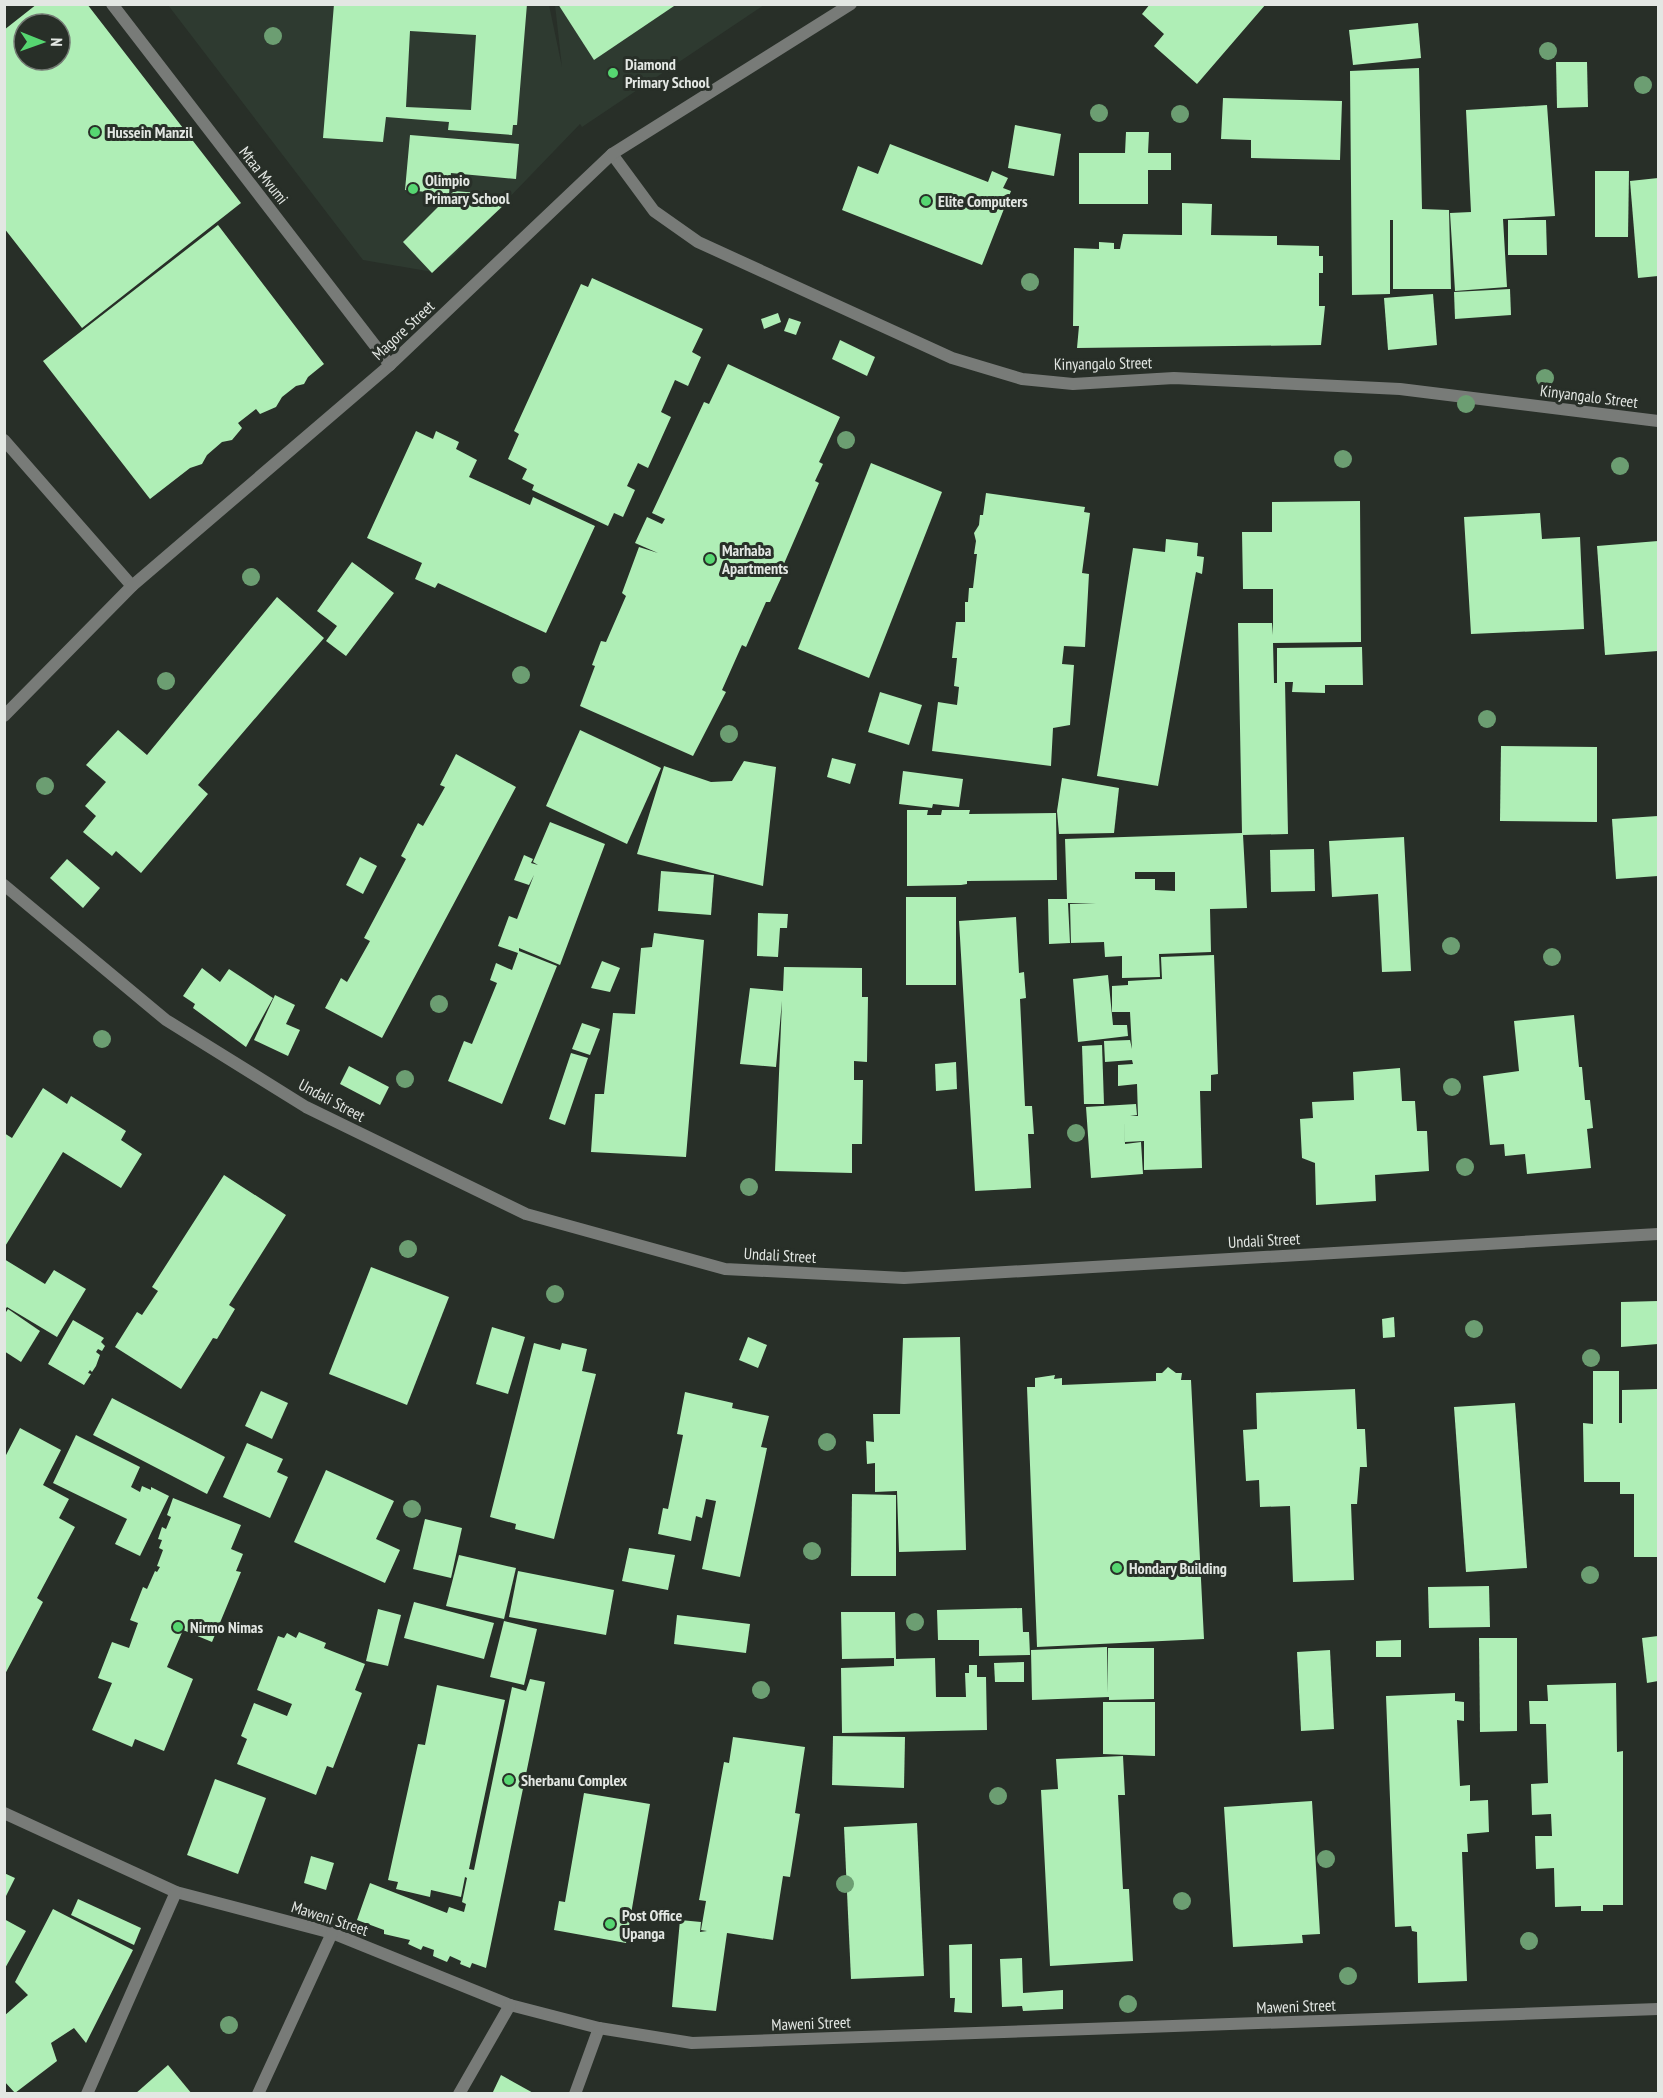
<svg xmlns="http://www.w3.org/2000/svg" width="1663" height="2098" font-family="'PT Sans Narrow',sans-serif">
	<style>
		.built { fill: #2e3a30 }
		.building { fill: #afeeb6; fill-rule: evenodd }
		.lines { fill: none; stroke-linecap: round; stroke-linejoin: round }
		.lane { stroke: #787b78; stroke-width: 12 }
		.street { stroke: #787b78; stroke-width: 12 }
		.tree { fill: #6c9e72 }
		.poi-dot { fill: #56d671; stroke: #282f28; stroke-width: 2 }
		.labels { text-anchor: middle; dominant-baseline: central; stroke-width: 6; stroke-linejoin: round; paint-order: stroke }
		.poi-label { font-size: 16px; font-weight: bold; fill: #e3e7e3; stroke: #282f28; text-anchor: start }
		.street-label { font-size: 16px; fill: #e3e7e3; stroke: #282f28 }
	</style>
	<rect width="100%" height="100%" fill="#282f28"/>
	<!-- built -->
	<polygon class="built" points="168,5 549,5 562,67 555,5 764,5 582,127 580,124 454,255 433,272 363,260"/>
	<!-- building -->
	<g class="building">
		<path d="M37,4H87L241,203L82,328L4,228V30ZM24,24H60V60H24Z"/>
		<path d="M334,4H527L517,125H513L512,135L448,130L449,122L386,117L383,142L323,138ZM410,31L476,35L471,110L406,107Z"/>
		<polygon points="558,4 677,4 594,60"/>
		<polygon points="1150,4 1266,4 1197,84 1154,46 1164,34 1142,14"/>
		<polygon points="1418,23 1421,58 1353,65 1349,30"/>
		<polygon points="1556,62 1587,62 1588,107 1557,108"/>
		<polygon points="1419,68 1422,209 1449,210 1451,289 1393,289 1393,220 1390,220 1390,294 1352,295 1350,71"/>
		<polygon points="1223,98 1342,101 1340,160 1251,158 1251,140 1221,139"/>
		<polygon points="1547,105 1555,216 1503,219 1507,287 1455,291 1450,213 1471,212 1466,110"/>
		<polygon points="1015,125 1061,134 1054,176 1008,168"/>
		<polygon points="1126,132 1149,132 1148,153 1171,153 1171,170 1148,170 1148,204 1079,204 1079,153 1125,153"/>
		<polygon points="410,135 519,144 516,179 451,173 449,194 405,190"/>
		<polygon points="890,144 988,182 992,171 1008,178 1003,188 1011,191 982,265 842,210 858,166 878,174"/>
		<polygon points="1595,171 1629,171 1628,237 1595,237"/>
		<polygon points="1658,178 1658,276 1638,278 1630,181"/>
		<polygon points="454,191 491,194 507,202 432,273 403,242"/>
		<polygon points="1182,203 1212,204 1211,235 1277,236 1277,245 1319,246 1319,256 1323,256 1323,273 1319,273 1319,306 1325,306 1321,345 1077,348 1079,326 1073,326 1074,248 1099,249 1099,242 1114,243 1114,249 1120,249 1123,234 1182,235"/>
		<polygon points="1508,220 1546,220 1547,255 1508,255"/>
		<polygon points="218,225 324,364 308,377 304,384 296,386 282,397 276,407 260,414 256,409 238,423 242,428 232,440 222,442 207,455 202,464 190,468 150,499 43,361"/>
		<polygon points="592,278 703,329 692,352 701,357 688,386 675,380 661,412 671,417 648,468 638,463 627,486 635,490 623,517 614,513 608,526 532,490 534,485 522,479 527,469 508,459 519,434 514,431 581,284 588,287"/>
		<polygon points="1510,289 1511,315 1455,319 1454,292"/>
		<polygon points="1433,294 1437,345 1388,350 1384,298"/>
		<polygon points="778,313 781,322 764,329 761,319"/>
		<polygon points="789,318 801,322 796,335 784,331"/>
		<polygon points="840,340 875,357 867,376 832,359"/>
		<polygon points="728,364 840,417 819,462 823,464 815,481 819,483 783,566 772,563 768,570 782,576 770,602 766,602 746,647 742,645 722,690 726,692 693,756 580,706 595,666 592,665 601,641 606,642 626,596 622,593 639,547 658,553 635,543 647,517 662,524 665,519 652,513 704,402 709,404"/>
		<polygon points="416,431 433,439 436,431 459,442 456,449 477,460 469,477 530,505 533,497 595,526 546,633 438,583 435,588 415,579 422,563 367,538"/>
		<polygon points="871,463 942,492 869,678 798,649"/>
		<polygon points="986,493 1085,507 1084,512 1090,513 1082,573 1089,574 1085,647 1064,646 1062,664 1074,665 1070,725 1053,728 1051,766 932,751 938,702 957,705 959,687 954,686 957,658 952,658 956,622 965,622 965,602 968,602 969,588 973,588 977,554 974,554 976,541 974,533 979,525 980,515 983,515"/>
		<path d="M1360,501L1361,642L1273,643L1274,683H1277V648L1362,647L1363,685H1325V693L1292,692L1293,682H1285L1288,834L1243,835L1247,908L1210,909L1211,952L1159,954L1160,977L1122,978V956L1105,957L1104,942L1071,943L1070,904L1096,903H1068L1070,943L1049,944L1048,899H1067L1065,839L1242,833L1238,623H1272L1273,635V589H1243L1242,532H1272V502ZM1135,872H1175V891L1155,890V879H1135Z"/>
		<polygon points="1540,513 1542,539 1580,537 1584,629 1471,634 1464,517"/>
		<polygon points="1166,539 1198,543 1197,556 1204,557 1202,574 1196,572 1158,786 1097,776 1133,548 1165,552"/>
		<polygon points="1658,541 1658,651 1605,655 1597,546"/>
		<polygon points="352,562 394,593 346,656 326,641 337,626 317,611"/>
		<polygon points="277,597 324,638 198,785 208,794 141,873 116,851 112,856 83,832 96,816 85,806 106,782 86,765 118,730 147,755"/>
		<polygon points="880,692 922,705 909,745 868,732"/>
		<polygon points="580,730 661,768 627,844 546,806"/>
		<polygon points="1501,746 1597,747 1597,822 1500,821"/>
		<polygon points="456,754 516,787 382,1038 325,1008 341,978 347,982 370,941 364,938 406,859 401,856 418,823 423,826 445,787 440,785"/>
		<polygon points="832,758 856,764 850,784 827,777"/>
		<polygon points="744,761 776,767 763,886 637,854 664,766 711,782 732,781"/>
		<polygon points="903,771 963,779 959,807 933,804 932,808 899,804"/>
		<polygon points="1062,778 1119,788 1114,833 1059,834 1057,811"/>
		<polygon points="907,810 928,810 927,815 941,815 942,810 970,810 969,814 1056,813 1057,880 967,881 967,884 961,885 907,886"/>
		<polygon points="1658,816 1658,876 1616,879 1612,819"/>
		<polygon points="550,822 605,844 560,965 519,948 519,951 557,966 502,1104 448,1081 464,1041 472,1044 497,983 490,980 496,963 512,970 518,953 498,946 509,916 517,919 534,875 529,885 514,880 524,855 533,859 531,863 538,865 533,862"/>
		<polygon points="1404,837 1411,971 1382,972 1378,894 1332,897 1329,841"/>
		<polygon points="1314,849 1315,891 1271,892 1270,850"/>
		<polygon points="360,857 377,866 363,894 346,885"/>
		<polygon points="67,859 100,888 83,908 50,878"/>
		<polygon points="661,871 714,875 711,915 658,911"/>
		<rect x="906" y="897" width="50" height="88"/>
		<polygon points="758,913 788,914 787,928 780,928 778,957 757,956"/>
		<polygon points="1016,917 1019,973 1024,972 1026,998 1020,999 1025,1106 1032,1106 1034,1134 1028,1134 1031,1188 975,1191 959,921"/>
		<polygon points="654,933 704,940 686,1157 591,1152 595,1094 604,1094 613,1013 635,1014 641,948 652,947"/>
		<polygon points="1214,955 1218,1074 1211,1075 1211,1091 1200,1091 1202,1168 1144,1170 1144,1141 1125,1142 1124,1116 1125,1144 1141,1142 1143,1174 1091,1178 1086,1107 1136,1104 1137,1115 1130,1116 1138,1116 1137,1084 1118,1086 1118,1065 1133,1064 1132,1060 1105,1062 1104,1041 1130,1040 1132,1049 1130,1012 1112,1012 1112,986 1128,985 1128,981 1162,979 1161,957"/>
		<polygon points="602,961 620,968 610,992 591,988"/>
		<polygon points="784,967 862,968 862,997 868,997 867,1062 854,1061 854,1080 863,1080 862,1144 852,1144 852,1173 775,1171 782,1001 776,1067 740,1064 750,988 783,991"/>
		<polygon points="202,968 220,982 229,969 273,998 246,1047 193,1008 195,1004 183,996"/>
		<polygon points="1108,975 1113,1025 1127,1025 1128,1036 1078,1042 1073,979"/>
		<polygon points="275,995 295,1005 286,1024 300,1030 288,1056 254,1040"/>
		<polygon points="1574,1015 1579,1067 1582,1067 1585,1100 1590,1100 1593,1128 1587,1129 1591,1168 1527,1174 1525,1154 1505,1156 1504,1144 1490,1145 1483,1076 1519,1071 1514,1021"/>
		<polygon points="582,1023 600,1029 590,1055 572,1049"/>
		<polygon points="1102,1045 1104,1104 1084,1104 1082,1046"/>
		<polygon points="571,1053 588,1058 565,1125 549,1119"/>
		<polygon points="956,1062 957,1089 936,1091 935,1064"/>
		<polygon points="349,1066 389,1087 380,1105 340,1084"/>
		<polygon points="1400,1068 1402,1101 1415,1101 1417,1131 1427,1131 1429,1171 1375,1175 1376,1201 1316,1205 1315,1163 1302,1158 1300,1119 1313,1118 1312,1102 1354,1100 1353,1072"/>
		<polygon points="43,1088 67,1104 71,1096 126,1131 121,1140 142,1154 121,1188 63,1152 4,1248 4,1133 12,1138"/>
		<polygon points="224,1175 286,1215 229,1305 235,1309 217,1339 213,1338 181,1389 115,1347 137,1312 142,1315 158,1291 152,1287"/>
		<polygon points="4,1259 45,1284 54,1270 86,1289 57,1337 7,1307 4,1311"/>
		<polygon points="371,1267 449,1297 407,1405 329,1374"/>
		<polygon points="1658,1301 1658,1344 1621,1347 1621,1302"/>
		<polygon points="8,1309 40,1331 21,1362 4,1351 4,1315"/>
		<polygon points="1394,1317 1395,1337 1383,1338 1382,1319"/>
		<polygon points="73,1320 104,1338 101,1342 105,1346 102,1351 98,1349 96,1352 100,1355 96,1366 92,1372 90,1370 88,1373 91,1374 84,1385 48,1364"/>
		<polygon points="492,1327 525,1337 508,1394 476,1384"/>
		<polygon points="748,1337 767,1345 758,1368 739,1360"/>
		<polygon points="960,1337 966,1550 899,1552 897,1491 875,1492 875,1463 867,1464 866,1441 874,1442 873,1414 900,1414 903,1338"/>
		<polygon points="534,1343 560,1350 562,1343 587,1349 582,1371 596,1374 554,1539 515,1529 516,1524 490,1517"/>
		<polygon points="1168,1367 1176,1373 1182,1373 1181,1380 1191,1380 1204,1639 1037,1647 1027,1387 1035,1387 1035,1378 1055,1375 1054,1379 1062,1378 1062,1385 1156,1381 1156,1373 1162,1373"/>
		<polygon points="1593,1371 1619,1371 1619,1423 1622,1423 1622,1390 1658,1389 1658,1557 1634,1557 1634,1494 1620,1494 1620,1482 1584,1482 1583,1423 1593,1424"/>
		<polygon points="1355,1389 1357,1429 1365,1429 1367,1467 1360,1467 1357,1504 1351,1504 1354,1580 1293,1582 1290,1506 1260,1507 1259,1480 1246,1481 1243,1430 1257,1429 1256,1393"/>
		<polygon points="261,1391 288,1403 272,1439 245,1426"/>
		<polygon points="685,1392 733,1403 732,1408 769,1416 761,1447 767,1448 740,1577 702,1569 716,1501 706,1499 702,1518 696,1516 691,1541 658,1534 663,1508 668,1509 683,1435 677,1434"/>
		<polygon points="112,1398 225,1457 207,1494 93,1435"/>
		<polygon points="1515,1403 1527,1568 1466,1572 1454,1407"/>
		<polygon points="20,1428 61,1450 43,1485 69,1499 59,1518 75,1527 37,1598 43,1602 4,1676 4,1459"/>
		<polygon points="76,1435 140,1467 131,1487 140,1492 142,1486 151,1490 151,1487 169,1496 140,1556 115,1544 127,1519 53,1483"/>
		<polygon points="247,1443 283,1459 277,1472 288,1477 270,1518 223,1497"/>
		<polygon points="326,1470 394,1501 376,1539 400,1550 385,1583 294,1542"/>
		<polygon points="852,1494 896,1495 896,1576 851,1576"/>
		<polygon points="173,1498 241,1525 231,1549 243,1554 236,1571 241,1572 212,1642 183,1630 167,1667 193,1679 164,1751 135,1739 132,1747 92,1730 112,1683 98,1678 112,1642 129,1648 138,1623 130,1620 143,1587 147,1589 155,1571 157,1572 160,1567 157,1566 163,1550 159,1548 162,1540 158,1539 162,1527 166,1529 171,1517 167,1515"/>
		<polygon points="425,1519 462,1528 451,1578 413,1569"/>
		<polygon points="629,1548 675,1555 668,1590 622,1581"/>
		<polygon points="459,1555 516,1568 504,1619 446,1606"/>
		<polygon points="518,1571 614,1590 606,1635 509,1617"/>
		<polygon points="1489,1586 1490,1627 1429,1628 1428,1587"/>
		<polygon points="414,1602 494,1623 484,1659 404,1638"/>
		<polygon points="1022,1608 1023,1632 1029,1632 1030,1655 979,1656 979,1640 938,1640 937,1610"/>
		<polygon points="378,1609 401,1615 388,1666 366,1661"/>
		<polygon points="841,1612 895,1612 896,1659 935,1658 936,1697 966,1697 965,1673 969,1673 969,1665 977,1665 977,1677 986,1677 987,1730 842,1733 841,1668 894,1666 894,1658 842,1659"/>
		<polygon points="677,1615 750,1624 746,1653 674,1644"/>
		<polygon points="504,1621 537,1629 524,1685 490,1677"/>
		<polygon points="299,1632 326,1643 324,1648 365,1664 355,1690 362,1693 333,1768 327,1766 316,1795 237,1764 247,1739 241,1736 254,1703 287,1716 292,1704 257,1690 278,1636 284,1638 287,1633 296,1638"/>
		<polygon points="1658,1636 1658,1681 1647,1683 1642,1638"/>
		<polygon points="1479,1638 1517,1638 1517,1731 1480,1732"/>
		<polygon points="1401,1640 1401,1657 1376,1657 1376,1641"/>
		<polygon points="1107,1647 1108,1693 1108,1648 1154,1648 1154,1699 1109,1700 1109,1697 1032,1700 1031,1650"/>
		<polygon points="1330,1650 1334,1729 1301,1731 1297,1652"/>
		<polygon points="1024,1662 1024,1682 995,1682 994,1663"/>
		<polygon points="530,1679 545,1682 486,1968 472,1963 470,1968 460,1964 461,1961 450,1956 447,1962 433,1956 434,1950 423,1946 421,1950 408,1944 410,1940 384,1934 384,1930 357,1920 370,1883 447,1913 449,1907 464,1912 466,1904 462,1902 467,1878 465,1877 461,1897 431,1890 430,1897 396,1889 398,1882 388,1880 418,1744 425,1745 437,1685 505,1700 469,1869 474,1870 512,1687 526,1691"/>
		<polygon points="1616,1683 1617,1752 1623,1751 1623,1905 1603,1905 1603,1911 1581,1911 1581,1906 1555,1907 1554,1868 1536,1869 1535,1836 1552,1836 1551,1814 1532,1815 1531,1784 1548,1783 1546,1724 1530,1724 1529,1701 1548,1701 1547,1685"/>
		<polygon points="1455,1693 1455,1701 1464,1702 1464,1721 1457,1720 1460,1786 1470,1785 1470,1801 1488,1800 1489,1832 1467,1834 1468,1852 1462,1852 1467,1981 1418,1983 1417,1932 1412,1931 1411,1926 1395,1927 1386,1696"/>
		<polygon points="1103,1702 1155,1702 1155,1756 1103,1754"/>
		<polygon points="833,1736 905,1737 904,1788 832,1785"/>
		<polygon points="733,1737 805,1747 795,1813 800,1814 790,1877 783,1876 773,1940 727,1933 716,2011 672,2007 680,1920 701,1922 700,1932 707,1931 701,1930 706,1901 699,1900 724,1762 729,1763"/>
		<polygon points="1123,1756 1125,1795 1118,1795 1123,1889 1129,1889 1133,1961 1050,1966 1041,1790 1058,1789 1056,1759"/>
		<polygon points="215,1779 266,1798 238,1874 187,1855"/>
		<polygon points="584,1793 650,1804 626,1943 554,1930 559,1901 565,1902"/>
		<polygon points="1312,1801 1320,1934 1302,1935 1303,1943 1233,1947 1224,1807"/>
		<polygon points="917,1823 924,1976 851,1979 844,1827"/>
		<polygon points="311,1856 334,1863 326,1890 304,1883"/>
		<polygon points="4,1873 15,1878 4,1900"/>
		<polygon points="78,1899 141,1928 134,1945 71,1915"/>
		<polygon points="53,1909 133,1950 86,2043 74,2028 51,2043 57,2061 15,2093 4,2081 4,2016 28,1995 15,1982"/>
		<polygon points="4,1919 26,1931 4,1970"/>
		<polygon points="972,1944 972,2013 954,2012 955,1998 950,1998 949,1945"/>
		<polygon points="1022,1958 1023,1993 1063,1990 1063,2009 1023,2011 1022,2006 1002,2007 1000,1959"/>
		<polygon points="168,2065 192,2094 135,2094"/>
		<polygon points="501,2075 535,2094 492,2094"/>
	</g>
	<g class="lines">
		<!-- lane -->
		<polyline class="lane" points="4,440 132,586"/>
		<!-- street -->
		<g class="street">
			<polyline points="112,4 390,365"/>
			<polyline points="612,154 654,211 698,242 952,358 1022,379 1073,384 1174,378 1400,389 1658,421"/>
			<polyline points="4,716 132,586 390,365 612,154 851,4"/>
			<polyline points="4,885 166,1020 306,1107 526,1214 725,1269 904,1278 1658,1234"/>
			<polyline points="4,1813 176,1892 332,1933 510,2005 599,2028 692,2043 1658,2009"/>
			<polyline points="87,2094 176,1892"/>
			<polyline points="258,2094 332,1933"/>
			<polyline points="459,2094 510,2005"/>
			<polyline points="575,2094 599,2028"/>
		</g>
	</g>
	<!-- trees -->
	<g class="tree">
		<circle cx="273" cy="36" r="9"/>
		<circle cx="1548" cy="51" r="9"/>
		<circle cx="1643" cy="85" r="9"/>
		<circle cx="1099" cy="113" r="9"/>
		<circle cx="1180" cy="114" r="9"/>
		<circle cx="1030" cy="282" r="9"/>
		<circle cx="1545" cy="378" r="9"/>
		<circle cx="1466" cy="404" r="9"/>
		<circle cx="846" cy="440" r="9"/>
		<circle cx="1343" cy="459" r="9"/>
		<circle cx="1620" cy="466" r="9"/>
		<circle cx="251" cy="577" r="9"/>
		<circle cx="521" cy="675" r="9"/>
		<circle cx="166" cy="681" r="9"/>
		<circle cx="1487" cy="719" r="9"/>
		<circle cx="729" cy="734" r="9"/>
		<circle cx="45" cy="786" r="9"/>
		<circle cx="1451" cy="946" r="9"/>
		<circle cx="1552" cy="957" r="9"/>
		<circle cx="439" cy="1004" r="9"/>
		<circle cx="102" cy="1039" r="9"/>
		<circle cx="405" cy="1079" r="9"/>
		<circle cx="1452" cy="1087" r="9"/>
		<circle cx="1076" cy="1133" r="9"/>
		<circle cx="1465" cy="1167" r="9"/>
		<circle cx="749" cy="1187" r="9"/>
		<circle cx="408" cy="1249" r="9"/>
		<circle cx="555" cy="1294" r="9"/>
		<circle cx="1474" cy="1329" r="9"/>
		<circle cx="1591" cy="1358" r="9"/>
		<circle cx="827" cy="1442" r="9"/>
		<circle cx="412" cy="1509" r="9"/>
		<circle cx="812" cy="1551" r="9"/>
		<circle cx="1590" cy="1575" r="9"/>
		<circle cx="915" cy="1622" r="9"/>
		<circle cx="761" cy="1690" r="9"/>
		<circle cx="998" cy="1796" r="9"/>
		<circle cx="1326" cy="1859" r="9"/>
		<circle cx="845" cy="1884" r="9"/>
		<circle cx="1182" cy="1901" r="9"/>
		<circle cx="1529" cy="1941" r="9"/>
		<circle cx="1348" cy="1976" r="9"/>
		<circle cx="1128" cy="2004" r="9"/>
		<circle cx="229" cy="2025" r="9"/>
	</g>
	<!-- markers -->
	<g class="poi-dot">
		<circle cx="613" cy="73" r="6"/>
		<circle cx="95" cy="132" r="6"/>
		<circle cx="413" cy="189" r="6"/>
		<circle cx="926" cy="201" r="6"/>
		<circle cx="710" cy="559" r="6"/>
		<circle cx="1117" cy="1568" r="6"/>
		<circle cx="178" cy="1627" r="6"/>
		<circle cx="509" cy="1780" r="6"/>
		<circle cx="610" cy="1924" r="6"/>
	</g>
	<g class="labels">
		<!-- poi labels -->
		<g class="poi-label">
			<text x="625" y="64">Diamond<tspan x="625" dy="18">Primary School</tspan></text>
			<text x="107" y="132">Hussein Manzil</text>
			<text x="425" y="180">Olimpio<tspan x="425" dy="18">Primary School</tspan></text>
			<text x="938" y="201">Elite Computers</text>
			<text x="722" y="550">Marhaba<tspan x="722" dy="18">Apartments</tspan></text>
			<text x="1129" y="1568">Hondary Building</text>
			<text x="190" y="1627">Nirmo Nimas</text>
			<text x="521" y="1780">Sherbanu Complex</text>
			<text x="622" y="1915">Post Office<tspan x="622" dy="18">Upanga</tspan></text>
		</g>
		<!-- street labels -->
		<g class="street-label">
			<text transform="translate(264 175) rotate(52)">Mtaa Mvumi</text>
			<text transform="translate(403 330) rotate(-43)">Magore Street</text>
			<text transform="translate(1103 363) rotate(-1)">Kinyangalo Street</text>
			<text transform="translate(1589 396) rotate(7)">Kinyangalo Street</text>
			<text transform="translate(332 1100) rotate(28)">Undali Street</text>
			<text transform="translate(1264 1240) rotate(-3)">Undali Street</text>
			<text transform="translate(780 1255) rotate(3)">Undali Street</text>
			<text transform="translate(330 1918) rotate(18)">Maweni Street</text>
			<text transform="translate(1296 2006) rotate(-2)">Maweni Street</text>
			<text transform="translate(811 2023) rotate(-2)">Maweni Street</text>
		</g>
	</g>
	<!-- border -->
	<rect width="1663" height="2098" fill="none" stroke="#e3e7e3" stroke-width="12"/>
	<!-- north arrow -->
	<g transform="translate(42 42) rotate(91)"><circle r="28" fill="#282f28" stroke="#737973" stroke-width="1.5"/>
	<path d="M0-4.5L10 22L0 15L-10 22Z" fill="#56d671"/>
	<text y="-9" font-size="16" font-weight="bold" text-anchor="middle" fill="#e3e7e3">N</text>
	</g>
</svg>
